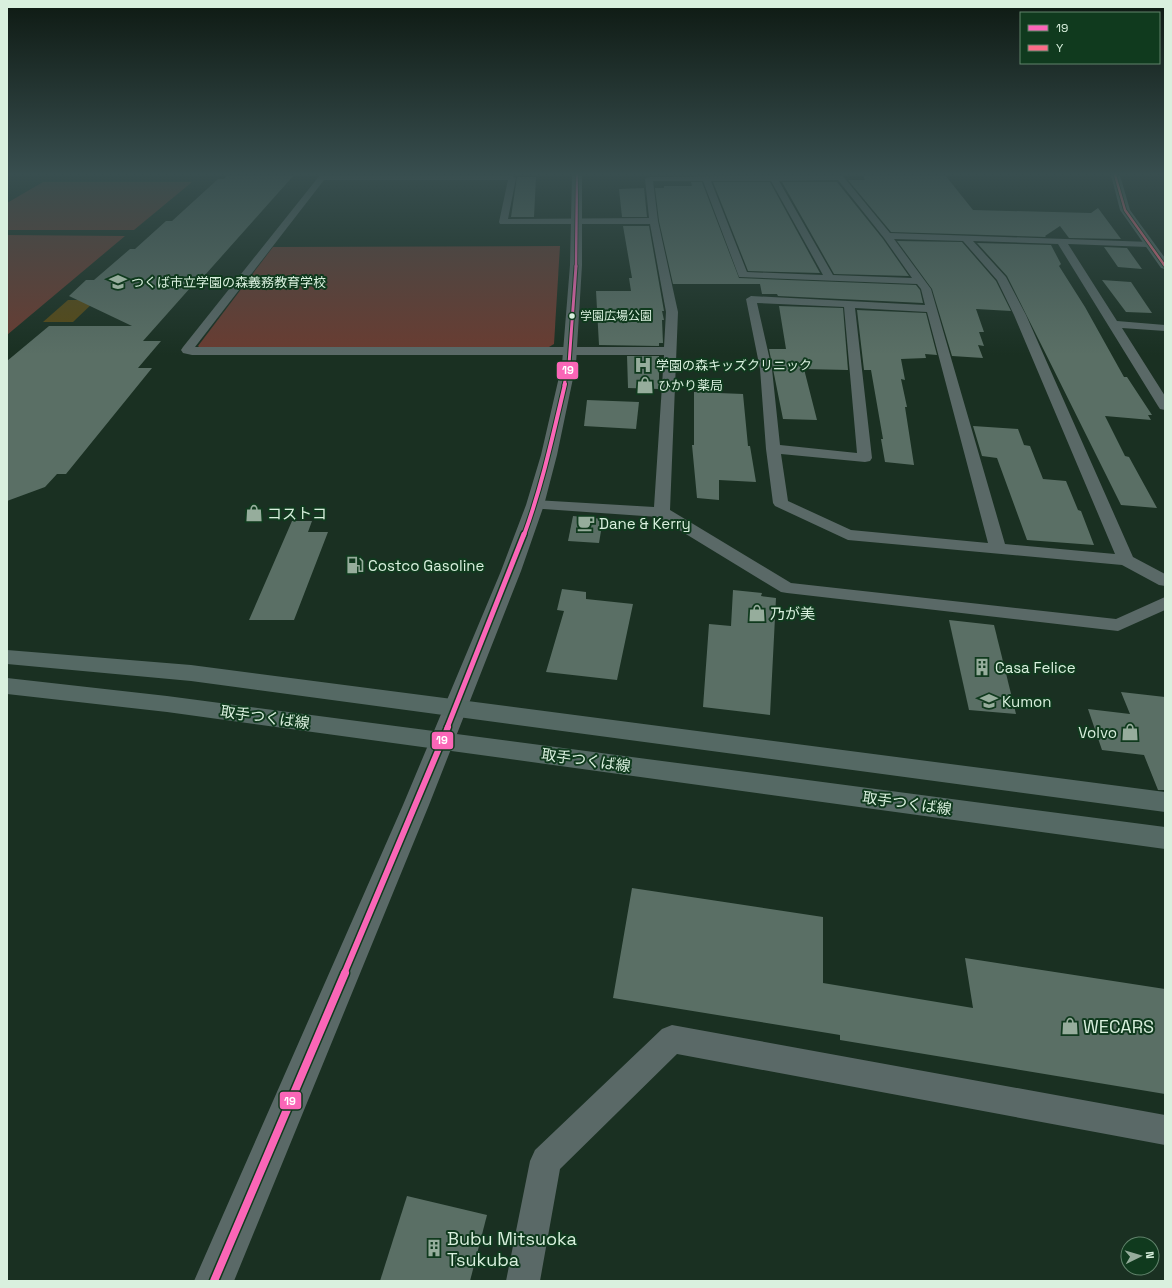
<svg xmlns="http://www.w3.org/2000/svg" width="1172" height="1288" font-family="'Space Grotesk','Noto Sans JP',sans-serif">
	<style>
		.green { fill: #6a3c31 }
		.water { fill: #584a15 }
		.building { fill: #5a6f65 }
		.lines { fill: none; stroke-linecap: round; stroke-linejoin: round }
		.minor { fill: #5a6967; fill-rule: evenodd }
		.tertiary { fill: #5a6967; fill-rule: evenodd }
		.primary { fill: #556964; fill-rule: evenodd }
		.bus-1-far5-casing { stroke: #103a1e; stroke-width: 4 }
		.bus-1-far4-casing { stroke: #103a1e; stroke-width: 5 }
		.bus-1-far3-casing { stroke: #103a1e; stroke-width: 6 }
		.bus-1-far2-casing { stroke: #103a1e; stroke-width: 8 }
		.bus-1-far1-casing { stroke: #103a1e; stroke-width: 9 }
		.bus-1-casing { stroke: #103a1e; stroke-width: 11 }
		.bus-2-casing { stroke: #103a1e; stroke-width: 4 }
		.bus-1-far5 { stroke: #fa66b7; stroke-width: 2.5 }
		.bus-1-far4 { stroke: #fa66b7; stroke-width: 3 }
		.bus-1-far3 { stroke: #fa66b7; stroke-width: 4 }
		.bus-1-far2 { stroke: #fa66b7; stroke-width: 5 }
		.bus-1-far1 { stroke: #fa66b7; stroke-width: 6 }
		.bus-1 { stroke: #fa66b7; stroke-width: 8 }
		.bus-2 { stroke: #fb6d88; stroke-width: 2.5 }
		.bus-dot { fill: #d9f0de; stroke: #103a1e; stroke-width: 1.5 }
		.labels { text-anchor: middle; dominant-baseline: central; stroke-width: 4; stroke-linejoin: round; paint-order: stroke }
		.far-bus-label { font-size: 12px; fill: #d9f0de; stroke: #103a1e; text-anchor: start }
		.far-poi-label { font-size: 13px; fill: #d9f0de; stroke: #103a1e; text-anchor: start }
		.poi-label { font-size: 15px; fill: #d9f0de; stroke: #103a1e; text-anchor: start }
		.street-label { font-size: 15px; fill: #d9f0de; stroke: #103a1e }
		.near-poi-label { font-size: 18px; fill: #d9f0de; stroke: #103a1e; text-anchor: start }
		.line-badge { stroke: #103a1e; stroke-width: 1.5 }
		.badge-label { font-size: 11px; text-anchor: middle; font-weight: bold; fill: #fff }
	</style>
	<rect width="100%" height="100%" fill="#1a3022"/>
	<!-- green -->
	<g class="green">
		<polygon points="43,182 192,182 134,230 7,230 7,203"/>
		<polygon points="7,235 125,236 7,335"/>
		<polygon points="560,246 554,344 549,347 200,348 198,346 273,247"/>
	</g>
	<!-- water -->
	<polygon class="water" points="68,300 96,300 73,322 43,322"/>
	<!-- building -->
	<g class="building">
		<polygon points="228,175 294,175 205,275 199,278 143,341 161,341 138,368 152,368 66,474 57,474 45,487 7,501 7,361 49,326 132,326 69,296 86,280 94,280 130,249 135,249 166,221 172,221 218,179 224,179"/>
		<polygon points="863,175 945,175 973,210 1091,213 1098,208 1121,239 1069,238 1060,226 1045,236 1046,237 891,232 848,180 865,180"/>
		<polygon points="517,177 536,177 534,217 511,217"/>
		<polygon points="691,182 702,182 739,278 916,285 920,290 923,303 778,296 777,294 762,294 760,284 673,284 659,221 655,188 664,188 664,186 692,186"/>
		<polygon points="713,182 770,182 820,273 748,271"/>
		<polygon points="782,182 837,182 883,239 909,276 834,274"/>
		<polygon points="644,188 647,217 622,217 619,189"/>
		<polygon points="623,226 649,226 664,311 662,311 664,320 662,320 663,343 659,343 659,346 599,345 596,291 631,291 629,278 632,278"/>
		<polygon points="897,241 962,242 996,281 1011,311 976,309 984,332 979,332 984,346 978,345 983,358 952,356 932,289"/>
		<polygon points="977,243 1051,245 1061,264 1059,266 1085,307 1124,377 1127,377 1152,415 1148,415 1151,420 1105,416 1125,456 1129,457 1157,508 1121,505 1007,276"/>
		<polygon points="1104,247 1127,248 1142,269 1118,267"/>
		<polygon points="1102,280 1131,282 1152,313 1126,312"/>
		<polygon points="779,306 843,308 848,370 804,369 817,420 783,419 769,349 786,349"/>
		<polygon points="857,310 926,313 937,355 925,354 926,358 901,359 905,380 901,379 907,407 905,407 914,465 885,462 881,439 883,439 871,370 864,370"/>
		<polygon points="627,356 659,356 659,389 628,388"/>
		<polygon points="694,392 743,394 748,446 750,446 756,482 719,480 719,500 697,498 692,445 694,445"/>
		<polygon points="587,400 639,402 636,429 584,426"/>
		<polygon points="973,426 1018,429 1024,445 1030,446 1043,479 1066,481 1078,510 1081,511 1094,545 1027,540 997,458 982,456"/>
		<polygon points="573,516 603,519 599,543 568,541"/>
		<polygon points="292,521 312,521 308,532 328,532 294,620 249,620"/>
		<polygon points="562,589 586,592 586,599 633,604 617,680 546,672 564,611 557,610"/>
		<polygon points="733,590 762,593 761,596 776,598 770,715 703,707 709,624 731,626"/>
		<polygon points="949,620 994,625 1016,714 969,710"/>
		<polygon points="1121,692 1165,697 1165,790 1158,790 1144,755 1102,750 1088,709 1130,714"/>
		<polygon points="632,888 823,917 823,983 973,1008 965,958 1165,989 1165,1094 840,1040 840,1035 613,998"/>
		<polygon points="407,1196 487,1215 470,1281 380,1281"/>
	</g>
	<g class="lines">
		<!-- minor -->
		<g class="minor">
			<path d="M320,175L512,176L516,178L508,219L649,218L645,179L649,177L842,175L890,233L1151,242L1153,244L1151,246L1148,247L1068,244L1117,321L1165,325V331L1122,328L1165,396V410L1160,409L1158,406L1058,244L973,241L1006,277L1026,315L1133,557L1165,574V586L1159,585L1122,565L848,540L775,506L773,503L766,449L760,369L746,299L751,296L925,305L921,289L917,284L739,277L703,181H653L658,221L678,312L670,510L791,583L1116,619L1165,597V610L1118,631L787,593L781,592L658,517L529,508L527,505L529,502L535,500L654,507L664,355H192L183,353L181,350L183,347ZM324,180H508L499,222L500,224H650L666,312L664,347H195ZM838,180L884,238L912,278L833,275L779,181ZM711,181H771L823,275L747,272ZM894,239L963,241L997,280L1014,315L1115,554L1005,544L931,289ZM757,303L844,307L857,453L780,445L772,369ZM855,308L927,312L988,543L851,530L788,501L781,454L865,462L870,461L872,458Z"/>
			<polygon points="672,1025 1165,1115 1165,1145 677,1054 560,1169 540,1281 506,1281 530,1161 535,1150 662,1029"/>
		</g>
		<!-- tertiary -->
		<polygon class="tertiary" points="572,175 582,175 582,265 576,364 557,455 544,505 521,571 429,805 234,1281 194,1281 403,805 501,571 526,505 541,455 562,364 570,265"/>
		<!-- primary -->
		<g class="primary">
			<polygon points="1111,175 1120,175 1130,210 1165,258 1165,269 1161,268 1120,210"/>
			<polygon points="7,650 191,665 1165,792 1165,812 191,681 7,664"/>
			<polygon points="7,678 167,696 1165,827 1165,849 167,712 7,694"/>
		</g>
		<!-- bus-1-far5 casing -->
		<g class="bus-1-far5-casing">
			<polyline id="bus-1-far5" points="576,267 577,175"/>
		</g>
		<!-- bus-1-far4 casing -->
		<g class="bus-1-far4-casing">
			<polyline id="bus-1-far4" points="564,385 569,364 576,266"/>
		</g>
		<!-- bus-1-far3 casing -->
		<g class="bus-1-far3-casing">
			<path id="bus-1-far3" d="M524,535C542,486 553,435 565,384"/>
		</g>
		<!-- bus-1-far2 casing -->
		<g class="bus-1-far2-casing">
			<polyline id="bus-1-far2" points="447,728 524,534"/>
		</g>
		<!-- bus-1-far1 casing -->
		<g class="bus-1-far1-casing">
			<polyline id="bus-1-far1" points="344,974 448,727"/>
		</g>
		<!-- bus-1 casing -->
		<g class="bus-1-casing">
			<polyline id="bus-1" points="214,1281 345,973"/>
		</g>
		<!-- bus-2 casing -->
		<g class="bus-2-casing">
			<polyline id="bus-2" points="1115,175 1125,210 1165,266"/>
		</g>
		<!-- bus-1-far5 -->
		<use href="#bus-1-far5" class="bus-1-far5"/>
		<!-- bus-1-far4 -->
		<use href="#bus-1-far4" class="bus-1-far4"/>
		<!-- bus-1-far3 -->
		<use href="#bus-1-far3" class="bus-1-far3"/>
		<!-- bus-1-far2 -->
		<use href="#bus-1-far2" class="bus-1-far2"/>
		<!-- bus-1-far1 -->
		<use href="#bus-1-far1" class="bus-1-far1"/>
		<!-- bus-1 -->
		<use href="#bus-1" class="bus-1"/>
		<!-- bus-2 -->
		<use href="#bus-2" class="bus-2"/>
	</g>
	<!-- sky -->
	<linearGradient id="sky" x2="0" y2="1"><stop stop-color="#0e1a13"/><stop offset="0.49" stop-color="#384e4f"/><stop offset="1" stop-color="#384e4f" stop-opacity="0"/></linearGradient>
	<rect width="1172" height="355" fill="url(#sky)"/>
	<!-- icons -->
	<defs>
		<g id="school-bare" transform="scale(1.38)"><path d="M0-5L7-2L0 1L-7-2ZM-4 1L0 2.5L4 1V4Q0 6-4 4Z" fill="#96ad9c" stroke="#103a1e" stroke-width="2.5" paint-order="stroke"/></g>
		<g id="hospital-bare" transform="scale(1.38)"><path d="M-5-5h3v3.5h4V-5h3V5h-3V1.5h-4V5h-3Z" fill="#96ad9c" stroke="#103a1e" stroke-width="2.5" paint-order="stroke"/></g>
		<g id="shop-bare" transform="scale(1.38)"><path d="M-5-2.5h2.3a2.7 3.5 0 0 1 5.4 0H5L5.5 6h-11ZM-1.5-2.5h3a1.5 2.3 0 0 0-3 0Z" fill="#96ad9c" stroke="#103a1e" stroke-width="2.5" paint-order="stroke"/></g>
		<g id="cafe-bare" transform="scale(1.38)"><path d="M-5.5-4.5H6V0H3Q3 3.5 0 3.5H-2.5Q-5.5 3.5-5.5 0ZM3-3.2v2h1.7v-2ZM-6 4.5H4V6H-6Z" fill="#96ad9c" stroke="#103a1e" stroke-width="2.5" paint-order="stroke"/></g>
		<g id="fuel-bare" transform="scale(1.38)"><path d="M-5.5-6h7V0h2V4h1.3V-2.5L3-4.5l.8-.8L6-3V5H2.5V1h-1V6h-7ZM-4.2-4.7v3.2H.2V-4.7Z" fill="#96ad9c" stroke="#103a1e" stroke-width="2.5" paint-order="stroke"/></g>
		<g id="building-bare" transform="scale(1.38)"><path d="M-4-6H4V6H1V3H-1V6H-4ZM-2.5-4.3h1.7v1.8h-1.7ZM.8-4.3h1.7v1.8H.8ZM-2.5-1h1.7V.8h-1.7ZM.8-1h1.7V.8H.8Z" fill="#96ad9c" stroke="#103a1e" stroke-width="2.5" paint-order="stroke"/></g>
	</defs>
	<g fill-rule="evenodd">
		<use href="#school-bare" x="118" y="282"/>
		<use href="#hospital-bare" x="643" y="365"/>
		<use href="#shop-bare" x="645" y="385"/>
		<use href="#shop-bare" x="254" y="513"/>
		<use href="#cafe-bare" x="586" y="523"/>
		<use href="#fuel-bare" x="355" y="565"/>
		<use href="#shop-bare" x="757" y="613"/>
		<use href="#building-bare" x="982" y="667"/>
		<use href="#school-bare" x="989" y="701"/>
		<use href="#shop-bare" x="1130" y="732"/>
		<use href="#shop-bare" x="1070" y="1026"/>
		<use href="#building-bare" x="434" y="1248"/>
	</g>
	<!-- markers -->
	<circle class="bus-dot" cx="572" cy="316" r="3.5"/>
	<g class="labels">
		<!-- far-bus labels -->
		<g class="far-bus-label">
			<text x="580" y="316">学園広場公園</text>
		</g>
		<!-- far-poi labels -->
		<g class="far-poi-label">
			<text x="131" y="282">つくば市立学園の森義務教育学校</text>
			<text x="656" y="365">学園の森キッズクリニック</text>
			<text x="658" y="385">ひかり薬局</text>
		</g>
		<!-- poi labels -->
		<g class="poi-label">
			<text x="267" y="513">コストコ</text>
			<text x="599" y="523">Dane &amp; Kerry</text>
			<text x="368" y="565">Costco Gasoline</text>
			<text x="770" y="613">乃が美</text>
			<text x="995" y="667">Casa Felice</text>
			<text x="1002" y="701">Kumon</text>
			<text x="1117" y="732" text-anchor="end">Volvo</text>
		</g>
		<!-- street labels -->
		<g class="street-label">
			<text transform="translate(265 717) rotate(8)">取手つくば線</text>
			<text transform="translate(586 760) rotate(8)">取手つくば線</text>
			<text transform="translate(907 803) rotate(8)">取手つくば線</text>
		</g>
		<!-- near-poi labels -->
		<g class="near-poi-label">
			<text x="1083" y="1026">WECARS</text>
			<text x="447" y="1238">Bubu Mitsuoka<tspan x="447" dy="21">Tsukuba</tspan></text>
		</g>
	</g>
	<g class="line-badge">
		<rect x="556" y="361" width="23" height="19" rx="4" fill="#fa66b7"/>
		<rect x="431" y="731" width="23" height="19" rx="4" fill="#fa66b7"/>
		<rect x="279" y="1091" width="23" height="19" rx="4" fill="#fa66b7"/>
	</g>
	<g class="badge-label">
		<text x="568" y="374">19</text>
		<text x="442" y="744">19</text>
		<text x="290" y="1105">19</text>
	</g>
	<!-- border -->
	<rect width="1172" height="1288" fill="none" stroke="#d9f0de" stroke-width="16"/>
	<!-- legend -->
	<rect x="1020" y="12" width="140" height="52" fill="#103a1e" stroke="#60836b"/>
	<rect x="1028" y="25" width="20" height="6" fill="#fa66b7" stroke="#60836b"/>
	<text x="1056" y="32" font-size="12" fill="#d9f0de">19</text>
	<rect x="1028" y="45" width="20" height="6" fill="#fb6d88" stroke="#60836b"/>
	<text x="1056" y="52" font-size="12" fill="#d9f0de">Y</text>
	<!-- north arrow -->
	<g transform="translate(1140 1256) rotate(85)"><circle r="19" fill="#103a1e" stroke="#60836b"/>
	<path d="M0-3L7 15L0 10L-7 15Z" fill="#96ad9c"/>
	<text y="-6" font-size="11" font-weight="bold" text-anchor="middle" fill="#d9f0de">N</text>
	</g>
</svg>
